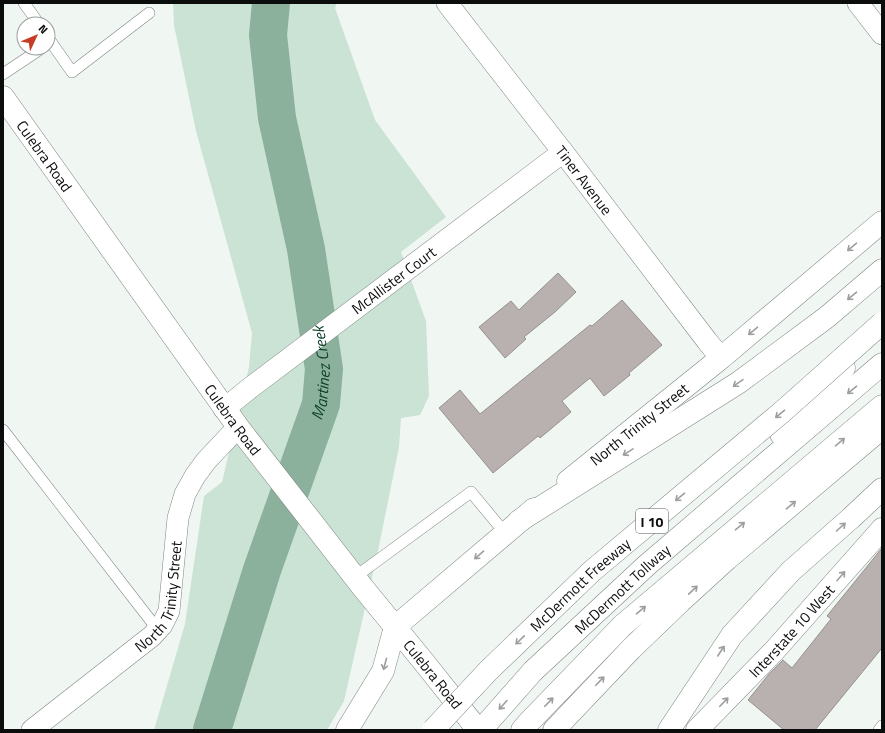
<svg xmlns="http://www.w3.org/2000/svg" width="885" height="733" font-family="'Titillium Web',sans-serif">
	<style>
		.green { fill: #cae3d4 }
		.lines { fill: none; stroke-linecap: round; stroke-linejoin: round }
		.river { stroke: #8bb19c; stroke-width: 38 }
		.building { fill: #b8b1b0; stroke: #96908e }
		.service-casing { stroke: #7e8481; stroke-width: 12 }
		.minor-casing { stroke: #7e8481; stroke-width: 22 }
		.secondary-casing { stroke: #7e8481; stroke-width: 23 }
		.primary-casing { stroke: #7e8481; stroke-width: 23 }
		.motorway-casing { stroke: #7e8481; stroke-width: 23 }
		.service { stroke: #fff; stroke-width: 11 }
		.minor { stroke: #fff; stroke-width: 21 }
		.secondary { stroke: #fff; stroke-width: 22 }
		.primary { stroke: #fff; stroke-width: 22 }
		.motorway { stroke: #fff; stroke-width: 22 }
		.motorway-bridge-casing { stroke: #7e8481; stroke-width: 23; stroke-linecap: butt }
		.motorway-bridge { stroke: #fff; stroke-width: 22 }
		.oneway { stroke: #9d9e9e }
		.labels { text-anchor: middle; dominant-baseline: central; stroke-width: 3.5; stroke-linejoin: round; paint-order: stroke }
		.shield { fill: #fff; stroke: #545655; stroke-width: 1 }
		.shield-label { font-size: 14px; font-weight: bold; fill: #0b0d0c }
		.street-label { font-size: 15px; fill: #0b0d0c; stroke: #fff }
		.water-label { font-size: 16px; font-style: italic; fill: #0e402a; stroke: #fff }
	</style>
	<rect width="100%" height="100%" fill="#f0f6f2"/>
	<!-- green -->
	<polygon class="green" points="173,3 337,3 335,8 375,120 446,217 401,252 426,321 429,396 420,415 401,418 399,447 379,546 344,701 327,730 154,730 185,624 204,496 222,482 249,367 252,333 196,131 174,25"/>
	<g class="lines">
		<!-- river -->
		<path class="river" id="s1" d="M212,730L262,570L321,404L324,369L306,249L277,118L268,35L271,3"/>
	</g>
	<!-- building -->
	<g class="building">
		<polygon points="558,273 576,292 555,312 524,337 526,339 505,358 479,327 511,301 519,310"/>
		<polygon points="622,300 662,345 629,373 630,375 604,396 590,378 562,401 571,412 540,438 538,436 493,473 439,408 460,390 480,414 590,325 592,326"/>
		<polygon points="882,548 882,648 815,730 784,730 748,700 769,674 783,660 792,668 831,619 827,616"/>
	</g>
	<g class="lines">
		<!-- service casing -->
		<g class="service-casing">
			<g id="service">
				<polyline points="24,3 39,24"/>
				<polyline points="48,44 51,42 72,72 149,13"/>
				<polyline points="3,74 42,48"/>
				<polyline points="3,430 158,630"/>
				<polyline points="355,577 471,492 505,533"/>
				<polyline points="879,730 882,726"/>
			</g>
		</g>
		<!-- minor casing -->
		<g class="minor-casing">
			<g id="minor">
				<path id="s2" d="M447,3L563,152L707,341L721,358"/>
				<polyline points="858,3 882,34"/>
				<path id="s3" d="M224,409L250,388L563,152"/>
				<path id="s4" d="M32,730L152,636L162,625L169,611L178,518L185,494L195,476L206,461L238,427"/>
			</g>
		</g>
		<!-- secondary casing -->
		<g class="secondary-casing">
			<g id="secondary">
				<path id="s5" d="M568,481L721,358L882,222"/>
				<polyline points="395,627 534,509"/>
				<path id="s6" d="M697,730L774,651L882,529"/>
			</g>
		</g>
		<!-- primary casing -->
		<g class="primary-casing">
			<g id="primary">
				<path id="s7" d="M3,97L238,427L364,589L423,661L478,730"/>
			</g>
		</g>
		<!-- motorway casing -->
		<g class="motorway-casing">
			<g id="motorway">
				<polyline points="781,434 844,368"/>
				<polyline points="519,521 738,383 827,317 882,270"/>
				<polyline points="347,730 383,671 395,627"/>
				<path id="s8" d="M481,730L533,671L647,565L882,364"/>
				<polyline points="522,730 529,722 623,625 882,406"/>
				<polyline points="554,730 631,649 681,601 727,559 882,428"/>
				<polyline points="669,730 732,635 791,571 851,518 882,489"/>
			</g>
		</g>
		<!-- service -->
		<use href="#service" class="service"/>
		<!-- minor -->
		<use href="#minor" class="minor"/>
		<!-- secondary -->
		<use href="#secondary" class="secondary"/>
		<!-- primary -->
		<use href="#primary" class="primary"/>
		<!-- motorway -->
		<use href="#motorway" class="motorway"/>
		<!-- motorway-bridge casing -->
		<g class="motorway-bridge-casing">
			<g id="motorway-bridge">
				<path id="s9" d="M433,730L488,671L592,571L782,412L882,323"/>
			</g>
		</g>
		<!-- motorway-bridge -->
		<use href="#motorway-bridge" class="motorway-bridge"/>
	</g>
	<!-- one-way arrows -->
	<defs><path id="oneway-shaft" d="M-6 0H5M1.5-3L5.5 0L1.5 3" fill="none" stroke-width="1.6" stroke-linecap="round" stroke-linejoin="round"/></defs>
	<g class="oneway">
		<use href="#oneway-shaft" transform="translate(852 247) rotate(140)"/>
		<use href="#oneway-shaft" transform="translate(852 296) rotate(140)"/>
		<use href="#oneway-shaft" transform="translate(753 331) rotate(140)"/>
		<use href="#oneway-shaft" transform="translate(738 383) rotate(145)"/>
		<use href="#oneway-shaft" transform="translate(852 390) rotate(140)"/>
		<use href="#oneway-shaft" transform="translate(780 414) rotate(140)"/>
		<use href="#oneway-shaft" transform="translate(840 442) rotate(-40)"/>
		<use href="#oneway-shaft" transform="translate(628 452) rotate(148)"/>
		<use href="#oneway-shaft" transform="translate(680 497) rotate(140)"/>
		<use href="#oneway-shaft" transform="translate(791 505) rotate(-40)"/>
		<use href="#oneway-shaft" transform="translate(740 526) rotate(-40)"/>
		<use href="#oneway-shaft" transform="translate(841 527) rotate(-42)"/>
		<use href="#oneway-shaft" transform="translate(479 555) rotate(139)"/>
		<use href="#oneway-shaft" transform="translate(841 576) rotate(-49)"/>
		<use href="#oneway-shaft" transform="translate(693 590) rotate(-43)"/>
		<use href="#oneway-shaft" transform="translate(641 610) rotate(-40)"/>
		<use href="#oneway-shaft" transform="translate(520 640) rotate(136)"/>
		<use href="#oneway-shaft" transform="translate(721 651) rotate(-57)"/>
		<use href="#oneway-shaft" transform="translate(385 664) rotate(105)"/>
		<use href="#oneway-shaft" transform="translate(600 681) rotate(-46)"/>
		<use href="#oneway-shaft" transform="translate(549 702) rotate(-46)"/>
		<use href="#oneway-shaft" transform="translate(724 702) rotate(-46)"/>
		<use href="#oneway-shaft" transform="translate(503 705) rotate(132)"/>
	</g>
	<g class="labels">
		<!-- shield labels -->
		<rect class="shield" x="636" y="509" width="32" height="24" rx="3"/>
		<g class="shield-label">
			<text x="652" y="521">I 10</text>
		</g>
		<!-- street labels -->
		<g class="street-label">
			<text stroke="none"><textPath href="#s7" startOffset="72">Culebra Road</textPath></text>
			<text stroke="none"><textPath href="#s2" startOffset="224">Tiner Avenue</textPath></text>
			<text stroke="none"><textPath href="#s3" startOffset="213">McAllister Court</textPath></text>
			<text stroke="none"><textPath href="#s7" startOffset="396">Culebra Road</textPath></text>
			<text stroke="none"><textPath href="#s5" startOffset="91">North Trinity Street</textPath></text>
			<text stroke="none"><textPath href="#s9" startOffset="207">McDermott Freeway</textPath></text>
			<text stroke="none"><textPath href="#s8" startOffset="200">McDermott Tollway</textPath></text>
			<text stroke="none"><textPath href="#s4" startOffset="193">North Trinity Street</textPath></text>
			<text stroke="none"><textPath href="#s6" startOffset="137">Interstate 10 West</textPath></text>
			<text stroke="none"><textPath href="#s7" startOffset="720">Culebra Road</textPath></text>
		</g>
		<!-- water labels -->
		<g class="water-label">
			<text stroke="none"><textPath href="#s1" startOffset="375">Martinez Creek</textPath></text>
		</g>
	</g>
	<!-- border -->
	<rect width="885" height="733" fill="none" stroke="#0b0d0c" stroke-width="8"/>
	<!-- north arrow -->
	<g transform="translate(36 36) rotate(46)"><circle r="19" fill="#ffffff" stroke="#9d9e9e"/>
	<path d="M0-3L7 15L0 10L-7 15Z" fill="#c83c26"/>
	<text y="-6" font-size="11" font-weight="bold" text-anchor="middle" fill="#0b0d0c">N</text>
	</g>
</svg>
